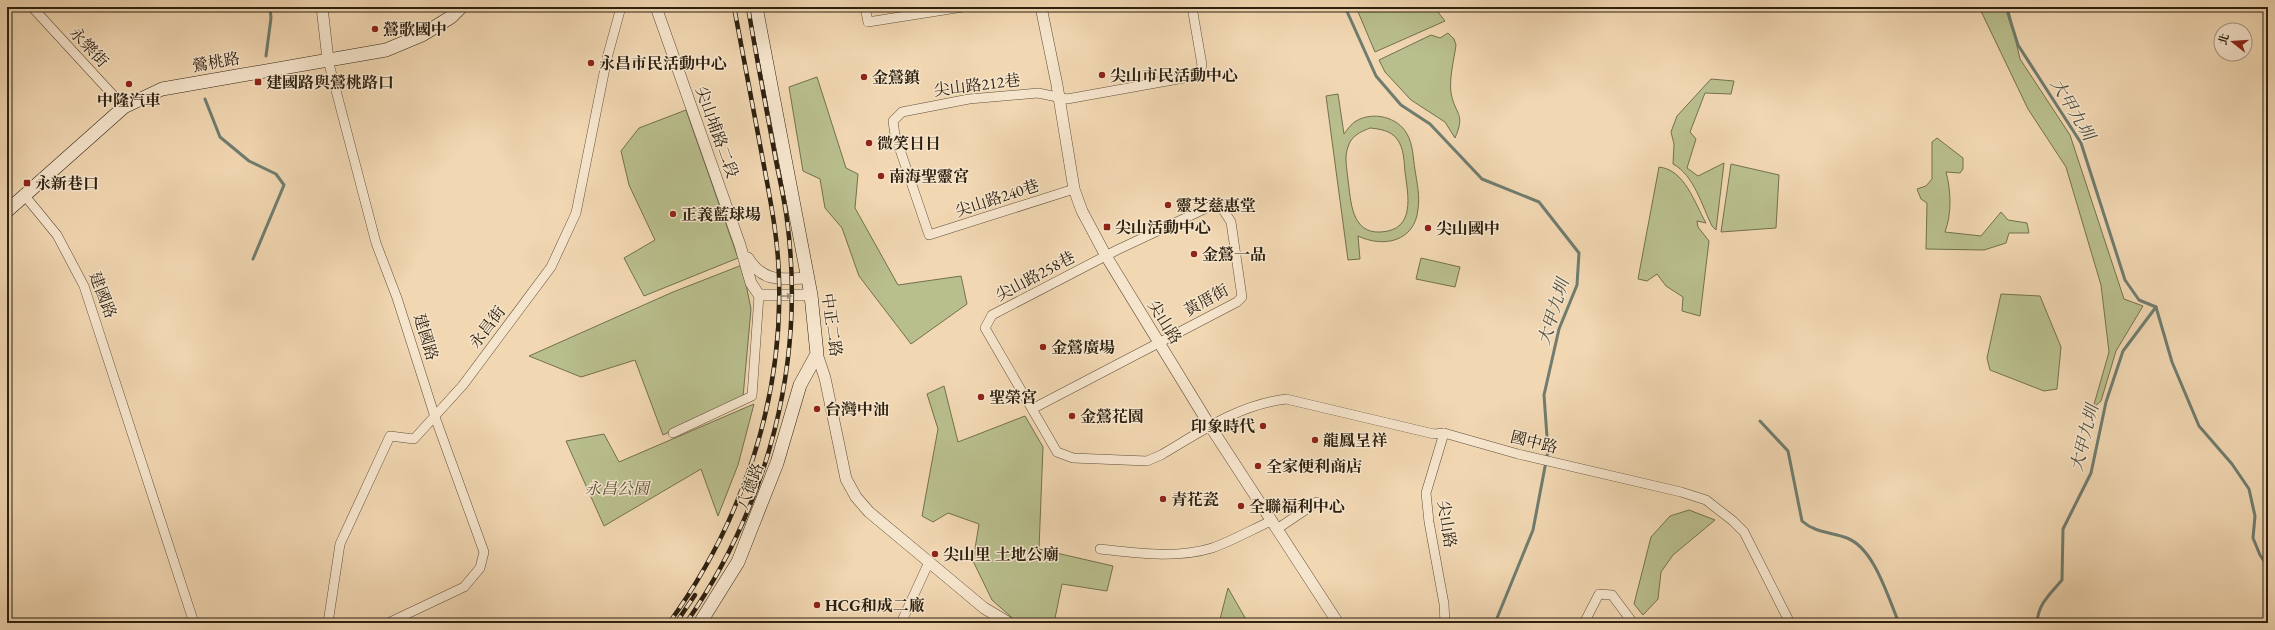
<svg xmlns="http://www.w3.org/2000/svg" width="2275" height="630" font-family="'EB Garamond','Noto Serif TC',serif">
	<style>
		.green { fill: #b9be8d; stroke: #73704e; fill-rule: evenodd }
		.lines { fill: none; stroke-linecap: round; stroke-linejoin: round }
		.stream { stroke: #6f7c6f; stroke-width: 3 }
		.minor-casing { stroke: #5e4e38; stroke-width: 10 }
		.tertiary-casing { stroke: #5e4e38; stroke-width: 12 }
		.secondary-casing { stroke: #2d2110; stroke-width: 14 }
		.minor { stroke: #f6e5cd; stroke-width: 9 }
		.tertiary { stroke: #f6e5cd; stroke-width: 11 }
		.secondary { stroke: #f6e5cd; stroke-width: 13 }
		.rail-casing { stroke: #2d2110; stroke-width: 4.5 }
		.rail { stroke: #f6e5cd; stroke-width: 3; stroke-dasharray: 9; stroke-linecap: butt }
		.oneway { fill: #9c8d78 }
		.poi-dot { fill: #8f2418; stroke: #f6e5cd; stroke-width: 1.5 }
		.labels { text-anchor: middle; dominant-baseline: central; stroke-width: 3; stroke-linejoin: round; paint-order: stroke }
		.poi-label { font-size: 16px; font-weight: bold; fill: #2d2110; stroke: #f6e5cd; text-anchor: start }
		.street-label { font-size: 16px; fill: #2d2110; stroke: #f6e5cd }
		.park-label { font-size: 16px; font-style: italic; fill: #575036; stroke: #f6e5cd }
		.water-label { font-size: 17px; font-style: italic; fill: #4e4f40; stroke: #f6e5cd }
	</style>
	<rect width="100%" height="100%" fill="#f1d7b2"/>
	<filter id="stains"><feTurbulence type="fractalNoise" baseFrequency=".005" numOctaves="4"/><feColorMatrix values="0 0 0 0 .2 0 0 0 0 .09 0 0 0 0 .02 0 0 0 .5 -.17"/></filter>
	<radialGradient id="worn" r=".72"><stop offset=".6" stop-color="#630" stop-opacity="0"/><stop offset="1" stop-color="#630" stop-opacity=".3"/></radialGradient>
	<!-- green -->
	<g class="green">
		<polygon points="1356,7 1434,7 1445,21 1375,52"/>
		<polygon points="1979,7 2008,7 2020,59 2070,135 2124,299 2143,306 2116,351 2101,401 2093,408 2109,352 2101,285 2066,167 2028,109"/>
		<path d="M1448,33L1454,39L1456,45C1454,60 1449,78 1451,93C1455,115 1466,113 1455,138L1445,122L1411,100L1385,72L1379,60L1431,35L1440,38Z"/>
		<polygon points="817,77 846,168 858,174 855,208 898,285 961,276 967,304 911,344 859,276 842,228 825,208 820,179 803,171 789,87"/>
		<path d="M1711,79L1734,81L1731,94L1705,93L1690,132L1696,139L1687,168L1698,176L1724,163L1716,230L1712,226C1702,206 1694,175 1673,164L1674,144L1671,132L1677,116Z"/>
		<path d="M1338,94L1344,134C1347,130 1351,124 1356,121C1373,111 1398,117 1407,134C1413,144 1413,158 1415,170C1417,183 1420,196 1418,209C1415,242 1383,248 1358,236L1360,259L1348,260L1326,96ZM1370,128C1381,129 1391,131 1397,139C1404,148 1404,161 1405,172C1408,195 1416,230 1381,232C1351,234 1351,201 1348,180C1347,169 1344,157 1348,147C1351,136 1360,132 1370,128Z"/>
		<polygon points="686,110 738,258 644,296 624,258 655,240 629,185 621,151 639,128"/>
		<path d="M1937,138L1963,158V169L1960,173L1946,172C1951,191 1952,213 1945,232L1981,236L2001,212L2008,220L2027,223L2029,233H2009L2006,243L1984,250L1926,249L1927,203L1921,199L1917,189L1926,186L1932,179V142Z"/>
		<polygon points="1731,164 1779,175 1776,228 1721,232"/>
		<path d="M1659,167C1685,170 1694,202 1706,223L1697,221L1698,227L1709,241L1700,316L1682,311L1683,297L1666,286L1657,274L1647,281L1638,279Z"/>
		<polygon points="1421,258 1460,267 1455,287 1416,279"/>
		<polygon points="742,265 751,309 743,397 663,435 635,360 581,377 529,356 673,292"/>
		<polygon points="2001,294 2040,296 2061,347 2057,389 2044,391 1990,370 1987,358"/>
		<polygon points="944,386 958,442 1025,416 1043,447 1039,549 1113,566 1107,591 1062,584 1054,623 1018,623 992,600 973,561 979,524 948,513 933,522 922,516 938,429 927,394"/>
		<polygon points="754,404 738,465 718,516 701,469 604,526 566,441 604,434 619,462"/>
		<polygon points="1689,510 1715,520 1673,555 1661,572 1658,599 1643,615 1634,604 1651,537 1670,516"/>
		<polygon points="1228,588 1248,623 1219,623"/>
	</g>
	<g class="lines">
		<!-- stream -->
		<g class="stream">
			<polyline points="1345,7 1376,76 1401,105 1430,124 1482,179 1539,202 1579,253 1577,285 1559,329 1544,395 1548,451 1533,530 1495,623"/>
			<polyline points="2006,7 2018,45 2081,143 2125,280 2139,300 2156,307 2172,362 2199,426 2232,464 2249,489 2255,516 2253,538 2260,555 2268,567"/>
			<polyline points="266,56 271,18 270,7"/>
			<polyline points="205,99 220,137 249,161 276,174 284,185 253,259"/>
			<path d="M1760,421L1788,451L1802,521C1815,533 1832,532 1847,538C1875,549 1888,598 1899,623"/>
			<path d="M2037,623C2038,604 2050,594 2062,580L2063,529L2091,473L2106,402L2123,351L2156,307"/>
		</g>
		<!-- minor casing -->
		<g class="minor-casing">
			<g id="minor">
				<polyline points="32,7 124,107"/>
				<polyline points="865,7 868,22 963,7"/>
				<polyline points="328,60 376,243 397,298 435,417 484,552 480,568 464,587 388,623"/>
				<polyline points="1074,189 929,235 895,135 893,121 902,112 969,99 1038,93 1067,99 1195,76 1200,72 1202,65 1192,7"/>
				<polyline points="25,196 57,235 84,286 194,623"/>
				<path d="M1032,409L1237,302L1242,297L1231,222L1222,208L1213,205L1117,250L992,315L985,328L1057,452L1073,458L1147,461L1161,455C1202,431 1238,405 1286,399L1434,434L1444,433L1518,454L1681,492L1706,500L1733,521L1744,532L1790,623"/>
				<polyline points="673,433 752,396 759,295"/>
				<polyline points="1444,433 1426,493 1429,522 1444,604 1445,623"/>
				<polyline points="1277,529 1317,502"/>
				<path d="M1100,549C1136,553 1176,559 1212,548C1232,541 1251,530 1271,521"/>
				<polyline points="328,623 340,544 390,436 414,439 463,385 551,267 576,213 607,58 621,7"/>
				<polyline points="901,623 929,562"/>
				<polyline points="1584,623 1599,594 1612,595 1633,623"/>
			</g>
		</g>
		<!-- tertiary casing -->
		<g class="tertiary-casing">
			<g id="tertiary">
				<polyline points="322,7 328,60"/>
				<polyline points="656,7 740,245 751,283 759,295 811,295"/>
				<polyline points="1041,7 1057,85 1074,189 1082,211 1106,256 1210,426 1338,623"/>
				<path d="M748,258C763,283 782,279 808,278"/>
				<polyline points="817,354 825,378 846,479 856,497 869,512 929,562 984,608 1009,623"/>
			</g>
		</g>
		<!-- secondary casing -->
		<g class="secondary-casing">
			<g id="secondary">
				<polyline points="7,211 124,107 162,89 386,50 422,35 451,17 461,7"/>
				<polyline points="700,623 738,562 777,463 800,385 817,354 811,295 756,7"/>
			</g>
		</g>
		<!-- minor -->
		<use href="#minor" class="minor"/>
		<!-- tertiary -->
		<use href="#tertiary" class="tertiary"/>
		<!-- secondary -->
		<use href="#secondary" class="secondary"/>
		<!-- rail casing -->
		<g class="rail-casing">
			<g id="rail">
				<path d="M669,623C741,524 783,402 779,278C778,235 769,193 761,150C752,102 743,55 734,7"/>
				<polyline points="676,623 695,595"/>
				<path d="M686,623C768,506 806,362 787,220C784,196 778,173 774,150C765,102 756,55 748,7"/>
			</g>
		</g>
		<!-- rail -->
		<use href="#rail" class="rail"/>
	</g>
	<!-- one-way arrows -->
	<defs><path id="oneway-solid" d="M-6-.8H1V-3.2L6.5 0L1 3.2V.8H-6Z"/></defs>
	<use class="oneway" href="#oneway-solid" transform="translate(786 296) rotate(-1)"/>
	<!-- markers -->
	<g class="poi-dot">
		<circle cx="375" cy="29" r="4"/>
		<circle cx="591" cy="63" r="4"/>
		<circle cx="1102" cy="75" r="4"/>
		<circle cx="864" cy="77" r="4"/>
		<rect x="254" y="78" width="8" height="8" rx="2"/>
		<circle cx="129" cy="84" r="4"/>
		<circle cx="869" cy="143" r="4"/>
		<circle cx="881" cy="176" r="4"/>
		<rect x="23" y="179" width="8" height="8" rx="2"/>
		<circle cx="1168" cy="205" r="4"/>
		<circle cx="673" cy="214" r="4"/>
		<rect x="1103" y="223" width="8" height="8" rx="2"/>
		<circle cx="1428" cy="228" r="4"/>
		<circle cx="1194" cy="254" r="4"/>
		<circle cx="1043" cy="347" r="4"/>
		<circle cx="981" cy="397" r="4"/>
		<circle cx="817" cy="409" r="4"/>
		<circle cx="1072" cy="416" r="4"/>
		<circle cx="1263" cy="426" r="4"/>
		<circle cx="1315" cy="440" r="4"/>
		<circle cx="1258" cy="466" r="4"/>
		<circle cx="1163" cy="499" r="4"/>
		<circle cx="1241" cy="506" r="4"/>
		<circle cx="935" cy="554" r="4"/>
		<circle cx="817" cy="605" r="4"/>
	</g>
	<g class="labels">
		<!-- poi labels -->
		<g class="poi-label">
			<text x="383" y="29">鶯歌國中</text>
			<text x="599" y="63">永昌市民活動中心</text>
			<text x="1110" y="75">尖山市民活動中心</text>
			<text x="872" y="77">金鶯鎮</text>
			<text x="266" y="82">建國路與鶯桃路口</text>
			<text x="129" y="100" text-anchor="middle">中隆汽車</text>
			<text x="877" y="143">微笑日日</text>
			<text x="889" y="176">南海聖靈宮</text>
			<text x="35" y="183">永新巷口</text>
			<text x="1176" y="205">靈芝慈惠堂</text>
			<text x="681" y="214">正義藍球場</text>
			<text x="1115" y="227">尖山活動中心</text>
			<text x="1436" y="228">尖山國中</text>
			<text x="1202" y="254">金鶯一品</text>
			<text x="1051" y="347">金鶯廣場</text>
			<text x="989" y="397">聖榮宮</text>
			<text x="825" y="409">台灣中油</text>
			<text x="1080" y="416">金鶯花園</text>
			<text x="1255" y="426" text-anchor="end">印象時代</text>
			<text x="1323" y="440">龍鳳呈祥</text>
			<text x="1266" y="466">全家便利商店</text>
			<text x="1171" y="499">青花瓷</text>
			<text x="1249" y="506">全聯福利中心</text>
			<text x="943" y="554">尖山里 土地公廟</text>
			<text x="825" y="605">HCG和成二廠</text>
		</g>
		<!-- street labels -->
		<g class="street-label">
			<text transform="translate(89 47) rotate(47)">永樂街</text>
			<text transform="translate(216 62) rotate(-10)">鶯桃路</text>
			<text transform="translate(977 85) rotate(-7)">尖山路212巷</text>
			<text transform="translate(717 132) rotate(70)">尖山埔路二段</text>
			<text transform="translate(997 198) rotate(-18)">尖山路240巷</text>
			<text transform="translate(1035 276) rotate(-28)">尖山路258巷</text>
			<text transform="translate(103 295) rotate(69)">建國路</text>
			<text transform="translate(1206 300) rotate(-29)">黃厝街</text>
			<text transform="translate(1165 322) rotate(58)">尖山路</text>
			<text transform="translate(832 325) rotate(82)">中正二路</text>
			<text transform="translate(487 327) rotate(-53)">永昌街</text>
			<text transform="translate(426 337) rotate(73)">建國路</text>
			<text transform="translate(1534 442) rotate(14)">國中路</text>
			<text transform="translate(750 486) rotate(-69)">八德路</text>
			<text transform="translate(1447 524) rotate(81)">尖山路</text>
		</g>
		<!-- park labels -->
		<g class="park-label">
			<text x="617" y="488">永昌公園</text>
		</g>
		<!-- water labels -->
		<g class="water-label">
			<text transform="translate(2073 109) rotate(59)">大甲九圳</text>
			<text transform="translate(1553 312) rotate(-73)">大甲九圳</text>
			<text transform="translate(2084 438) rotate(-76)">大甲九圳</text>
		</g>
	</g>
	<!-- margin -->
	<rect width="2275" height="630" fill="none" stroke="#f1d7b2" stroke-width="24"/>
	<rect x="8" y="8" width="2259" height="614" fill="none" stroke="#2d2110" stroke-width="2"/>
	<rect x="12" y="12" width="2251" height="606" fill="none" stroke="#2d2110"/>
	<!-- north arrow -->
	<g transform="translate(2233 42) rotate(287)"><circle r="19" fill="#f6e5cd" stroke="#a69781"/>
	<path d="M0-3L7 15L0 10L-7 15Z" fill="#8f2418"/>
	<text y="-6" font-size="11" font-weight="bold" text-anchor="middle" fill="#2d2110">北</text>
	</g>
	<rect width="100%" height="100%" filter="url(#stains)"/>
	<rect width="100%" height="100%" fill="url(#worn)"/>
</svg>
